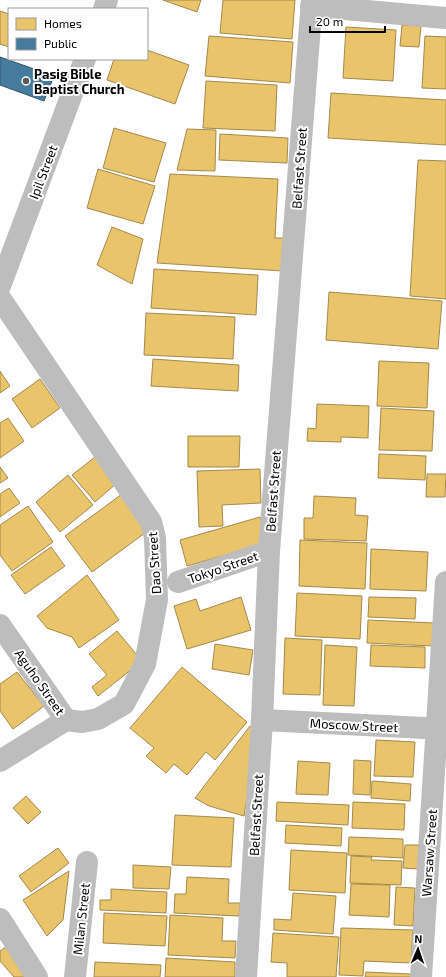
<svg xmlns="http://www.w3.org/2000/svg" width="446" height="977" font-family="'Exo 2',sans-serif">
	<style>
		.homes { fill: #e9c46a; stroke: #a3894a }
		.public { fill: #457b9d; stroke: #30566e }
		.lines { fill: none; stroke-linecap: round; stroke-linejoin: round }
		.minor { stroke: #bdbdbd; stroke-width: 22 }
		.poi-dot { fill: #595959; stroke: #fff; stroke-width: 1.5 }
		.labels { text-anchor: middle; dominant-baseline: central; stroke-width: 4; stroke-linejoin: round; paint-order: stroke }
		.poi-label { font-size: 13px; font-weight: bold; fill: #000; stroke: #fff; text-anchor: start }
		.street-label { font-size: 13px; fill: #000; stroke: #fff }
	</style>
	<rect width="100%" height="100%" fill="#fff"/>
	<!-- homes -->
	<g class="homes">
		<polygon points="163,0 201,0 197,12"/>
		<polygon points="223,0 295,0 292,39 220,33"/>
		<polygon points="0,11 9,14 9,47 0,44"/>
		<polygon points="402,25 421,26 419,47 400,46"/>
		<polygon points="346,27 396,30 393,81 343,78"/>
		<polygon points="209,36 293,42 290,83 205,76"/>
		<polygon points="425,36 446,37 446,89 422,88"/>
		<polygon points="147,50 189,65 175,104 107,80 114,59 147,59"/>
		<polygon points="206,81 277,85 275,131 203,128"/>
		<polygon points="331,93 446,100 446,145 328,138"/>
		<polygon points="114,128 166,143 154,182 103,168"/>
		<polygon points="187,129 216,130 215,171 177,170"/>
		<polygon points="220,134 288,138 287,163 219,160"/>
		<polygon points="418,160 446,161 446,299 410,296"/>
		<polygon points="98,169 155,186 143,224 87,208"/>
		<polygon points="170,174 278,179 275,238 285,238 283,271 157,263"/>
		<polygon points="112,227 143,239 132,284 97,265"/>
		<polygon points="154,269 258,275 256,315 151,308"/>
		<polygon points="329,292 442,301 438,349 326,340"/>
		<polygon points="146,313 235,317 233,359 144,355"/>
		<polygon points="153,359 239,365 238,391 151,386"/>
		<polygon points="379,361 429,363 427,408 377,406"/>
		<polygon points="0,371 10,386 0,393"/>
		<polygon points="40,379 60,408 32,428 12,399"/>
		<polygon points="317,404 369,406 368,438 341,437 341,442 307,441 308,428 316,429"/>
		<polygon points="381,408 434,411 432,451 379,450"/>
		<polygon points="8,418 24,441 0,458 0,423"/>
		<polygon points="188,436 240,436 239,467 188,467"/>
		<polygon points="379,454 426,456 425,480 378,478"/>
		<polygon points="95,457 117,483 95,502 72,475"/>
		<polygon points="0,467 8,478 0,483"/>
		<polygon points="260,469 261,503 222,505 223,526 199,527 197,471"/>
		<polygon points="427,474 446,474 445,497 426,497"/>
		<polygon points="68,475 93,505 60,532 36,502"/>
		<polygon points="9,488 20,503 0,517 0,494"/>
		<polygon points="122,494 149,530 92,572 65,536"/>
		<polygon points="314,496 356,498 355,515 368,516 366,541 304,539 304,518 313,518"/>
		<polygon points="28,506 53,542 12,571 0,555 0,525"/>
		<polygon points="260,517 267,543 187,566 180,540"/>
		<polygon points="300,540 367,543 365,589 299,586"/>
		<polygon points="51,547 65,566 25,594 11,575"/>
		<polygon points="371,549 428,552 426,591 370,589"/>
		<polygon points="87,575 119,620 79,648 72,637 47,628 37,616"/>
		<polygon points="297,593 362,596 360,639 295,636"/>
		<polygon points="241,597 251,630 187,649 174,606 196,599 200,611"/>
		<polygon points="369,597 416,598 415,619 368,617"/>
		<polygon points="368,620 434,623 433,646 367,643"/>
		<polygon points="117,631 142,661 98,696 92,687 107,675 89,654"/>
		<polygon points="285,638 322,640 320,695 283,694"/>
		<polygon points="215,644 253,650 249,675 212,669"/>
		<polygon points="325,645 357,647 354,706 323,705"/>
		<polygon points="371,645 425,647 425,668 370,666"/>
		<polygon points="182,667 247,722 215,760 206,752 187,775 174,764 166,773 146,756 154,748 130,728"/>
		<polygon points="17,672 44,706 13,729 0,711 0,684"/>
		<polygon points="250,726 258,731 244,816 209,806 195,798"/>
		<polygon points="376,740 415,742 413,777 374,776"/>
		<polygon points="354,760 371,761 370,795 353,794"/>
		<polygon points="298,761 330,763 328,795 296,794"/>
		<polygon points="372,781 411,784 410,801 371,798"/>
		<polygon points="26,796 41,812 28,824 13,808"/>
		<polygon points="277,802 349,805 348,825 276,821"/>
		<polygon points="353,802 405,804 404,830 352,828"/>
		<polygon points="175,815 234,818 231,867 172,865"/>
		<polygon points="286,825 342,828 341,846 285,843"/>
		<polygon points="349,837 403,839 403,858 348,855"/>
		<polygon points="405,845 419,845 418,869 403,868"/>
		<polygon points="58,848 69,863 31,892 19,876"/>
		<polygon points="291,850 347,853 345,893 289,890"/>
		<polygon points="351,856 372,857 371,860 402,861 401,885 350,883"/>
		<polygon points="133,865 171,867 169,889 133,888"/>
		<polygon points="69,871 63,920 47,936 23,900"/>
		<polygon points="187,877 229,879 228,903 240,903 239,916 174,913 175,894 186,894"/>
		<polygon points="351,884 390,885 389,917 349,915"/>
		<polygon points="396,887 415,888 413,926 394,925"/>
		<polygon points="111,889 167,892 166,913 100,910 100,900 111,900"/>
		<polygon points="293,893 336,896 333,934 274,930 274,919 291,920"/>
		<polygon points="104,913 167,916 165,946 103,943"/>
		<polygon points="170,915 223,918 222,941 236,941 235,958 168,955"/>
		<polygon points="341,928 413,930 411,963 364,961 363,976 339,975"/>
		<polygon points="273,933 339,937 336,977 287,977 287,963 271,962"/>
		<polygon points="6,947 32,977 14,977 0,961 0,951"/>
		<polygon points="166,958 235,962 235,977 165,977"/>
		<polygon points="95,962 161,965 160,977 94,977"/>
		<polygon points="366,972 411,974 411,977 365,977"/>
	</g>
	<!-- public -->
	<polygon class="public" points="0,57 54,76 44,101 0,85"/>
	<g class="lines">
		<!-- minor -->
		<g class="minor">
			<polyline points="311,6 446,18"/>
			<polyline points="104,9 107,0"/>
			<polyline points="0,286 85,59"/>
			<polyline points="0,298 151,522 155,538 157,600 145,664 124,704 98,719 82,722 66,720 0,761"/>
			<polyline points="178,582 269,551"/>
			<polyline points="0,625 66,720"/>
			<polyline points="262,720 446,729"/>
			<polyline points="0,919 37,977"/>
			<polyline points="75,977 87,862"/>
			<polyline points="246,977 262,720 269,551 312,0"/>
			<polyline points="421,977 446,582"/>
		</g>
	</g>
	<!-- markers -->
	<circle class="poi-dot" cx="26" cy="81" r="4"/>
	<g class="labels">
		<!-- poi labels -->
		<g class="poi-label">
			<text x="34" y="74">Pasig Bible<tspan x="34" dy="15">Baptist Church</tspan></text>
		</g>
		<!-- street labels -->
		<g class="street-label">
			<text transform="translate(299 168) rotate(-86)">Belfast Street</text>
			<text transform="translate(43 172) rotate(-69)">Ipil Street</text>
			<text transform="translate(273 491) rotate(-86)">Belfast Street</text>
			<text transform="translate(154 563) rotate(-94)">Dao Street</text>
			<text transform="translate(223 567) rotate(-19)">Tokyo Street</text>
			<text transform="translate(40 682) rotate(55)">Aguho Street</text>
			<text transform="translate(354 725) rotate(3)">Moscow Street</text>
			<text transform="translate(256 815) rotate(-87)">Belfast Street</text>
			<text transform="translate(429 853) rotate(-86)">Warsaw Street</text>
			<text transform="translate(81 919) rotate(-84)">Milan Street</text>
		</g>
	</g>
	<!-- legend -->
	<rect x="8" y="8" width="140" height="52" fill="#ffffff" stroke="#999999"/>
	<rect x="16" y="18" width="20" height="12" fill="#e9c46a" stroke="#999999"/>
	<text x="44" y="28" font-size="12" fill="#000000">Homes</text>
	<rect x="16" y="38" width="20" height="12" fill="#457b9d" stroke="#999999"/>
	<text x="44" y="48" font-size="12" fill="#000000">Public</text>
	<!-- north arrow -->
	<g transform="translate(418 949) rotate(2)" stroke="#ffffff" stroke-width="3" paint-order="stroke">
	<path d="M0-3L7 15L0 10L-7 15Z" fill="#000000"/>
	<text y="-6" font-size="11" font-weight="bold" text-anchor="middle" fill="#000000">N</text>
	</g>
	<!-- scale -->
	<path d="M310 26v6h75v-6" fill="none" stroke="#000000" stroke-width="2"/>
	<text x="316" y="26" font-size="12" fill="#000000" stroke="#ffffff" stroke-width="3" paint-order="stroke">20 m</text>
</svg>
